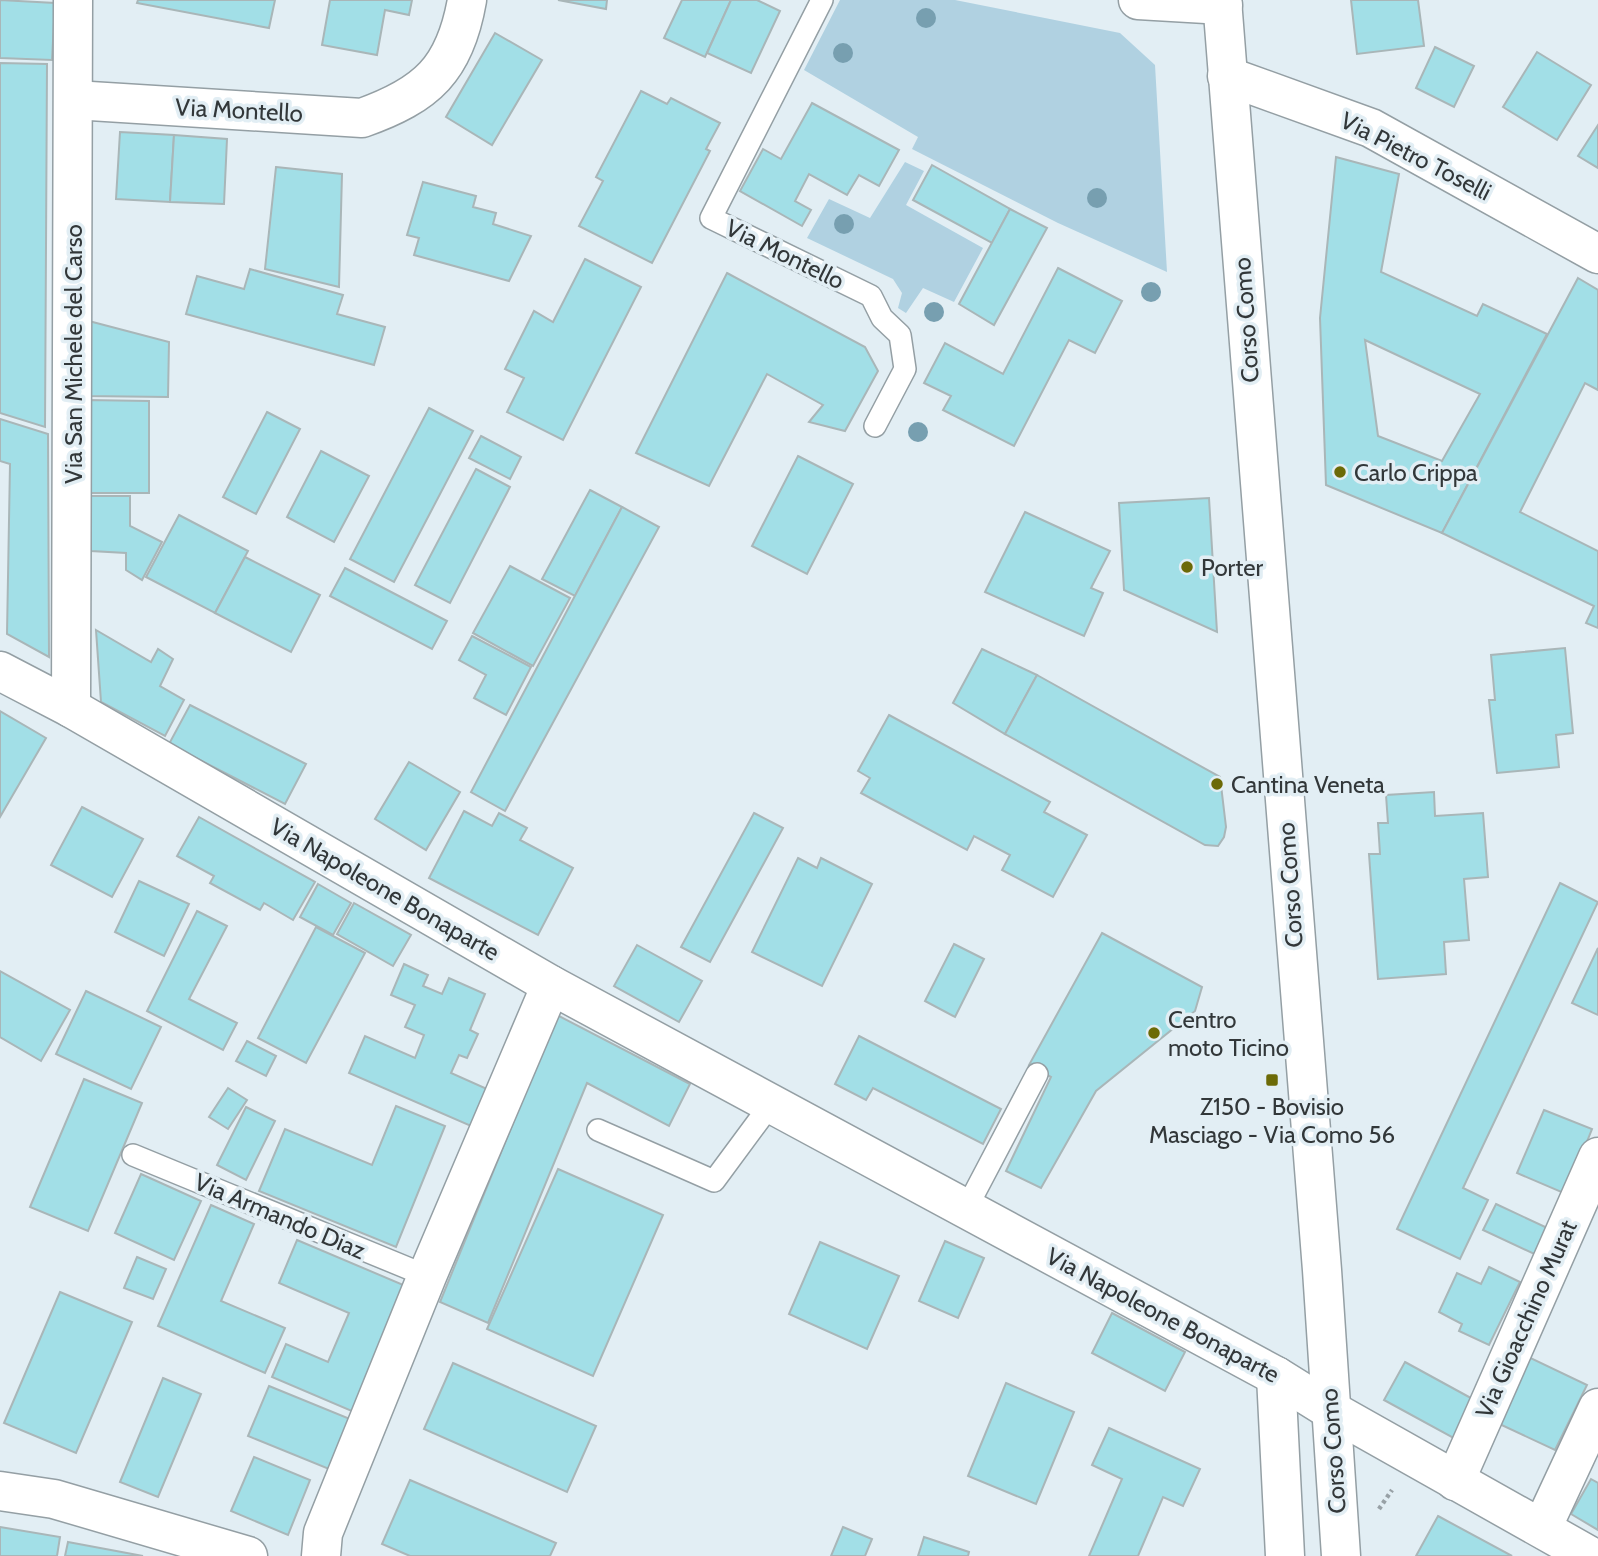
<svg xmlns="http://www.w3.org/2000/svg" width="1598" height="1556" font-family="Cabin,sans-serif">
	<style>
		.green { fill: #b0d1e1 }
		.building { fill: #a2dfe7; stroke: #a9b6b8; stroke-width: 2; fill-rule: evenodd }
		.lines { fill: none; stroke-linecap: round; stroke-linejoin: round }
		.lane-casing { stroke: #949fa4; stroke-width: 24 }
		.street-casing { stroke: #949fa4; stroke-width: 41 }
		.secondary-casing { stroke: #949fa4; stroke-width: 41 }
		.path { stroke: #98a1a6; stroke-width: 4.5; stroke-dasharray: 3.5 3.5; stroke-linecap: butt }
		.lane { stroke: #fff; stroke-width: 21 }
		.street { stroke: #fff; stroke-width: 38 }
		.secondary { stroke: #fff; stroke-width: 38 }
		.tree { fill: #779fb0 }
		.poi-dot { fill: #6c6a07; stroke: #e2eef4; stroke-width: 2.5 }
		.labels { text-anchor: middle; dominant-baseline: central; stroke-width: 7; stroke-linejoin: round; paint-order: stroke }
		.street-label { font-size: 24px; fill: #323739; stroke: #e2eef4 }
		.poi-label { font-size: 24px; fill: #323739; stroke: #e2eef4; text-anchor: start }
	</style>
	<rect width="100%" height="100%" fill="#e2eef4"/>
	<!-- green -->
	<g class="green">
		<polygon points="840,0 955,0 1120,33 1155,65 1167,272 1058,223 912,149 918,137 804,70"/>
		<polygon points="905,162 924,171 906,205 983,248 954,302 923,288 906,313 898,308 902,293 893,279 807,238 829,199 870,218"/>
	</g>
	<!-- building -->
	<g class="building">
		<polygon points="0,0 55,3 52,60 0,58"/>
		<polygon points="138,0 275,0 269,28 137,3"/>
		<polygon points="330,0 412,0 409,15 385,10 377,55 322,45"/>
		<polygon points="558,0 607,0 606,9"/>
		<polygon points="682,0 731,0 705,57 664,38"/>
		<polygon points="731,0 757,0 780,11 751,73 707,53"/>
		<polygon points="1351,0 1418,0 1424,46 1357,54"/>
		<polygon points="495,33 542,60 492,145 446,117"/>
		<polygon points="1435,47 1474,66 1454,107 1416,88"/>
		<polygon points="1537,52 1591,85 1557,140 1503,107"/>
		<polygon points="0,63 47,64 45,427 0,413"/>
		<polygon points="641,91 667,104 671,98 720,123 706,149 710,151 652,263 579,226 603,181 596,177"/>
		<polygon points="812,103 899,150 879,186 859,175 847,195 809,174 795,201 811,210 802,226 740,191 763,149 781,159"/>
		<polygon points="1598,125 1598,168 1578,156"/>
		<polygon points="120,132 174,135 170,202 116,199"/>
		<polygon points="174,135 227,139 224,204 170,202"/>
		<path d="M1336,157L1399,174L1381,272L1477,316L1483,304L1547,334L1442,533L1326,485L1320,318ZM1365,340L1480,394L1442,461L1378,436Z"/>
		<polygon points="932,165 1010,209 992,243 913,200"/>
		<polygon points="276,167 342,174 339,287 265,269"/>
		<polygon points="423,182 476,196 473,207 496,213 493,224 531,236 509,281 414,255 419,238 407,235"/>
		<polygon points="1010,209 1047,228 994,325 959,304"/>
		<polygon points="585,259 641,287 563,440 507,412 524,378 505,369 534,311 553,322"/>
		<polygon points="1058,268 1122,301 1095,353 1069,340 1014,446 943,410 951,396 924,383 945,343 1003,374"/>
		<polygon points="250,269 343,295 337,314 385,327 374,365 186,314 197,276 244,289"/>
		<polygon points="727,273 865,347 878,371 845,431 809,422 823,405 767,374 709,486 636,453"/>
		<polygon points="1578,278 1598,290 1598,390 1585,383 1520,512 1598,551 1598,628 1586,623 1594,606 1442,533"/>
		<polygon points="85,320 169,342 168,397 86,396"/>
		<polygon points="87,400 149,401 149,493 86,493"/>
		<polygon points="429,408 473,431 394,582 350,559"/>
		<polygon points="267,412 300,429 256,514 223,497"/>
		<polygon points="0,419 48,434 49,657 7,634 10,464 0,461"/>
		<polygon points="481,436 521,457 510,479 469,458"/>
		<polygon points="321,451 369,476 334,542 287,517"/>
		<polygon points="798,456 853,484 807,574 752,546"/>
		<polygon points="476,469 510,487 450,603 415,585"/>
		<polygon points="590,490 622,507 575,596 542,579"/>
		<polygon points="91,496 130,496 130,526 162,542 142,580 126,570 126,553 91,551"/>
		<polygon points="1209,498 1217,632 1124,590 1119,503"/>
		<polygon points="622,507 659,527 505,811 471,792"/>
		<polygon points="1025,512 1110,551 1091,588 1103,593 1084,636 985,592"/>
		<polygon points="179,515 248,551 215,613 146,577"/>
		<polygon points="245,557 320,595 291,652 215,613"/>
		<polygon points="510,566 570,598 533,666 473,633"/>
		<polygon points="345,568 447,621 432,649 330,596"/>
		<polygon points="96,630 151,662 158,649 173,659 160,686 184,700 165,736 101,702"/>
		<polygon points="472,636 531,667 506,715 474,698 486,675 459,660"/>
		<polygon points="1565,648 1573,733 1556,735 1559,767 1497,773 1489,700 1495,700 1491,655"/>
		<polygon points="982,649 1037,675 1005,734 953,703"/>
		<polygon points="1037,675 1220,777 1226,827 1224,837 1218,846 1205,845 1005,734"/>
		<polygon points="190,705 306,764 285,804 169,744"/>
		<polygon points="0,711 46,738 0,817"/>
		<polygon points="889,715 1050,802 1044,812 1087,835 1053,897 1002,870 1010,855 974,836 967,850 861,793 870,778 858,771"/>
		<polygon points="409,762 460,792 426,850 375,819"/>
		<polygon points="1434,792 1435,816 1483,813 1488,877 1464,879 1469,940 1444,942 1446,974 1378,979 1369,854 1380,854 1378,823 1388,823 1386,795"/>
		<polygon points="82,807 143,839 112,897 51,865"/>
		<polygon points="464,811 492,826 499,813 527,828 520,840 573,868 538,935 429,878"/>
		<polygon points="754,813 783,828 710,962 681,947"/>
		<polygon points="199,817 315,882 293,920 264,903 260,910 210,883 214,876 177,856"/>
		<polygon points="798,858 817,868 821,858 872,884 822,986 752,952"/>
		<polygon points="139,881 189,904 164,956 115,932"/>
		<polygon points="1560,883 1598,902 1463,1188 1488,1200 1460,1259 1397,1229"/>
		<polygon points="318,884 351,903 333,935 300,917"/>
		<polygon points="354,903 411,935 393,966 337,934"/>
		<polygon points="197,911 227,926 189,999 237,1023 223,1050 147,1011"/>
		<polygon points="316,927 365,953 306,1063 258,1038"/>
		<polygon points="1102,933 1202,987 1195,1011 1096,1091 1041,1188 1006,1171 1051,1077 1029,1065"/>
		<polygon points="954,944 984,959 955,1017 925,1001"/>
		<polygon points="637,945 702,981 679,1022 614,986"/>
		<polygon points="1598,948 1598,1015 1572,1003"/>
		<polygon points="404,964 428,975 423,986 442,994 449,978 485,994 470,1030 478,1034 467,1058 459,1055 451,1073 487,1089 471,1126 349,1073 365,1036 415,1058 424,1035 405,1027 415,1005 391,995"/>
		<polygon points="0,971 70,1010 41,1061 0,1037"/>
		<polygon points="86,991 161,1027 131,1089 56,1054"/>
		<polygon points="557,1015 690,1084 669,1126 587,1083 488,1323 440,1302"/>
		<polygon points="859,1036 1001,1109 983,1144 873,1088 866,1100 835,1084"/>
		<polygon points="247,1041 276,1056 266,1076 236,1061"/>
		<polygon points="84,1079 142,1103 88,1231 30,1207"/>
		<polygon points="228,1088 247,1100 228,1129 209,1117"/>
		<polygon points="396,1106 445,1126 396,1247 259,1191 285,1129 372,1165"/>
		<polygon points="246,1107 275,1121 246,1180 217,1165"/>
		<polygon points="1544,1110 1592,1129 1566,1194 1517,1173"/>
		<polygon points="558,1169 663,1215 593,1376 487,1329"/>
		<polygon points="141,1174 201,1201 174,1260 115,1233"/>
		<polygon points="1496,1204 1556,1232 1543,1258 1483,1230"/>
		<polygon points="211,1205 254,1224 221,1301 285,1328 265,1373 158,1326"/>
		<polygon points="297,1240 408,1287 354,1412 272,1377 286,1344 328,1362 349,1313 279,1283"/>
		<polygon points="945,1241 984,1258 958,1318 919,1301"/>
		<polygon points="820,1242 899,1276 867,1349 789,1314"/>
		<polygon points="137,1257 166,1269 153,1299 124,1288"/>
		<polygon points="1489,1267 1520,1282 1489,1345 1459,1331 1462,1324 1439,1312 1457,1273 1481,1284"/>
		<polygon points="60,1292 132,1322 76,1453 4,1423"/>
		<polygon points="1112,1313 1185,1352 1165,1391 1092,1353"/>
		<polygon points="1524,1355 1587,1385 1555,1450 1493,1421"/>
		<polygon points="1405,1362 1480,1403 1459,1441 1384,1400"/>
		<polygon points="453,1363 596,1426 567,1492 424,1429"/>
		<polygon points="163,1378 201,1394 158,1497 120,1482"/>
		<polygon points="1006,1383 1074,1412 1036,1504 968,1476"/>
		<polygon points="269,1386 350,1419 329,1469 248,1436"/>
		<polygon points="1109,1428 1200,1469 1183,1506 1163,1497 1138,1556 1089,1556 1122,1479 1092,1465"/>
		<polygon points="254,1457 310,1480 288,1535 231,1511"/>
		<polygon points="1591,1479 1598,1483 1598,1530 1571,1514"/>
		<polygon points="410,1480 556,1543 550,1556 410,1556 382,1544"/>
		<polygon points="1438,1516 1512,1556 1416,1556"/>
		<polygon points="0,1527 60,1537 57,1556 0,1556"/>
		<polygon points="843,1527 872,1539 865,1556 831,1556"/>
		<polygon points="924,1537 969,1552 968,1556 918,1556"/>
		<polygon points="68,1542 143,1556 65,1556"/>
	</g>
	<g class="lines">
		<!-- lane casing -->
		<g class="lane-casing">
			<g id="lane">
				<polyline points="822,0 711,218 871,296 882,318 900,335 905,369 875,426"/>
				<polyline points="598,1130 714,1181 771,1104"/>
				<polyline points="133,1155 427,1276"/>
				<polyline points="966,1209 1037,1074"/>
			</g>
		</g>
		<!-- street casing -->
		<g class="street-casing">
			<g id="street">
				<polyline points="1138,0 1223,5"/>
				<polyline points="1227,76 1371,128 1598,254"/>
				<path d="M74,100L362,118C427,95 455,69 467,0"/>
				<polyline points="71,708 73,0"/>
				<polyline points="1276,1376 1285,1556"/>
				<polyline points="1455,1481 1598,1157"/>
				<polyline points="0,1491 54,1499 248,1556"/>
				<polyline points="1542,1528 1598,1408"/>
				<polyline points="321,1556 323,1533 427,1276 551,985"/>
			</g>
		</g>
		<!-- secondary casing -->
		<g class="secondary-casing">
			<g id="secondary">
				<polyline points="1222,0 1322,1270 1341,1556"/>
				<polyline points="0,671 71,708 551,985 1276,1376 1329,1409 1590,1556"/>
			</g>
		</g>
		<!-- path -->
		<polyline class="path" points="1379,1509 1392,1490"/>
		<!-- lane -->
		<use href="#lane" class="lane"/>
		<!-- street -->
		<use href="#street" class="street"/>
		<!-- secondary -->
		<use href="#secondary" class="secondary"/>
	</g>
	<!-- trees -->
	<g class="tree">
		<circle cx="926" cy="18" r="10"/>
		<circle cx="843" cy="53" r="10"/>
		<circle cx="1097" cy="198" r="10"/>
		<circle cx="844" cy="224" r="10"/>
		<circle cx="1151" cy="292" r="10"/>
		<circle cx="934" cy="312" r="10"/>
		<circle cx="918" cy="432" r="10"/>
	</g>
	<!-- markers -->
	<g class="poi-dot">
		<circle cx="1340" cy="472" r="7"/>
		<circle cx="1187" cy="567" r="7"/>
		<circle cx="1217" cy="784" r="7"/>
		<circle cx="1154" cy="1033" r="7"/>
		<rect x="1265" y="1073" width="14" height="14" rx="3.5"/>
	</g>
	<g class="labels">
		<!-- street labels -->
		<g class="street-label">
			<text transform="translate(239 110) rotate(3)">Via Montello</text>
			<text transform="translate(1416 156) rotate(27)">Via Pietro Toselli</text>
			<text transform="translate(785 254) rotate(26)">Via Montello</text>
			<text transform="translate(1246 320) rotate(-94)">Corso Como</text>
			<text transform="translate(73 354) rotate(-90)">Via San Michele del Carso</text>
			<text transform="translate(1290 885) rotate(-94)">Corso Como</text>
			<text transform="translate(385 889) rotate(30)">Via Napoleone Bonaparte</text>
			<text transform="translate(280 1216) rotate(23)">Via Armando Diaz</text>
			<text transform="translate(1163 1315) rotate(28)">Via Napoleone Bonaparte</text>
			<text transform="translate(1526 1319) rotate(-66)">Via Gioacchino Murat</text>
			<text transform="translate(1333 1451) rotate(-94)">Corso Como</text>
		</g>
		<!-- poi labels -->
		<g class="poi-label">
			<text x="1354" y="472">Carlo Crippa</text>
			<text x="1201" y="567">Porter</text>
			<text x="1231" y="784">Cantina Veneta</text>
			<text x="1168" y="1019">Centro<tspan x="1168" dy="28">moto Ticino</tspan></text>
			<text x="1272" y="1106" text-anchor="middle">Z150 - Bovisio<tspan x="1272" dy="28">Masciago - Via Como 56</tspan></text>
		</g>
	</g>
</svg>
